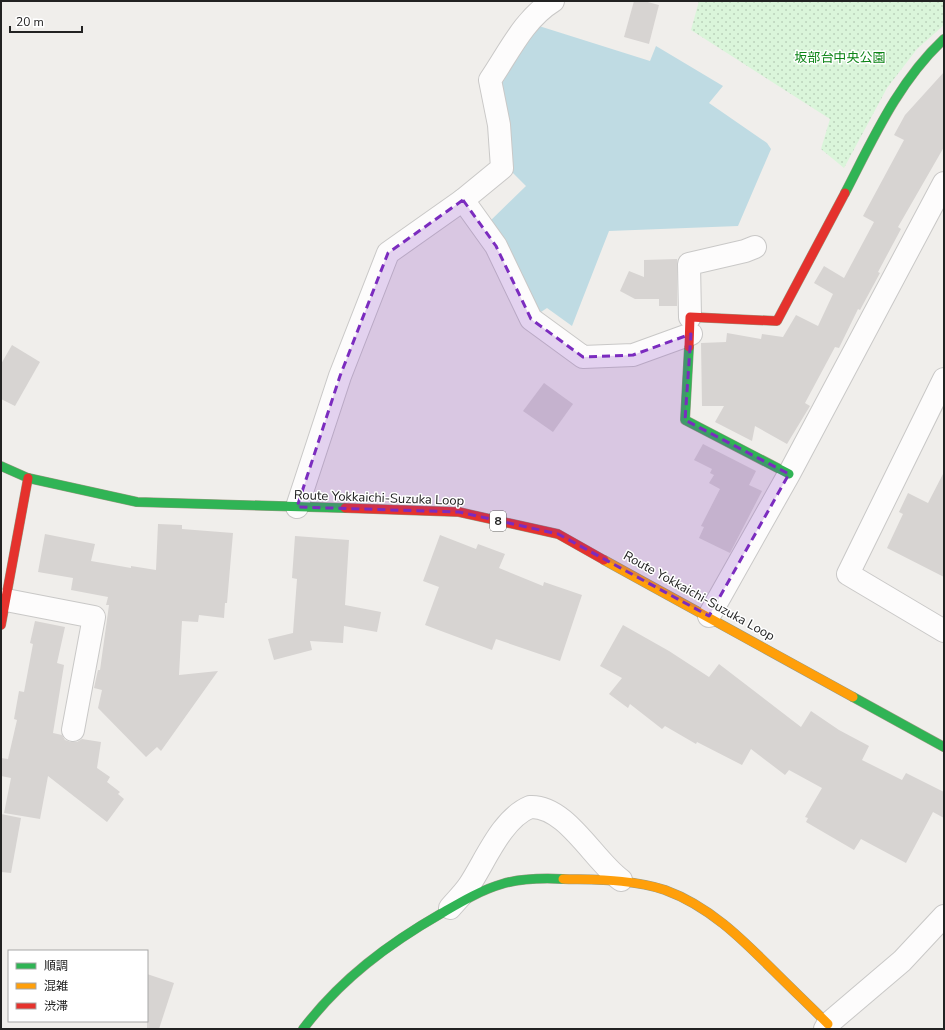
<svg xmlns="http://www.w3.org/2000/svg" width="945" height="1030" font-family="'Nunito Sans','Noto Sans JP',sans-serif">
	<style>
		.park { fill: url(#park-dots) }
		.water { fill: #bfdbe3 }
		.building { fill: #d7d4d2 }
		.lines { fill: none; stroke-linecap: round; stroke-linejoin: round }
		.street-casing { stroke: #c9c8c7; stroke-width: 24 }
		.fast-casing { stroke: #999a82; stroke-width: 10 }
		.slow-casing { stroke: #999a82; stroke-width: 10 }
		.jam-casing { stroke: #999a82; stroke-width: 10 }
		.street { stroke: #fdfcfc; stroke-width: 22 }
		.fast { stroke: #30b455; stroke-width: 9 }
		.slow { stroke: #ff9f0a; stroke-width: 9 }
		.jam { stroke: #e5322d; stroke-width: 9 }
		.marked { fill: #7b2cbf; fill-opacity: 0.2; stroke: #7b2cbf; stroke-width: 3; stroke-dasharray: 8 5; stroke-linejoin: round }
		.labels { text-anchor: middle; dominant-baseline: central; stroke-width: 3; stroke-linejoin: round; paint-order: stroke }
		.shield { fill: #fff; stroke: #646464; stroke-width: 1 }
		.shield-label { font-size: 12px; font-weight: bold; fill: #222 }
		.park-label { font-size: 13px; fill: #0c8416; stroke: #fff }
		.street-label { font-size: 13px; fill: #222; stroke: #fff }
	</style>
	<defs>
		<pattern id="park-dots" width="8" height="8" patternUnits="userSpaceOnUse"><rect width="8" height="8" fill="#daf5da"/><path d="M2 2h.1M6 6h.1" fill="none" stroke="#bbd2bb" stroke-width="1.8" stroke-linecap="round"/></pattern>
	</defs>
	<rect width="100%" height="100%" fill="#f0eeeb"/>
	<!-- park -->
	<polygon class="park" points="699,1 944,1 944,25 917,49 887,88 844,168 821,149 830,119 691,30"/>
	<!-- water -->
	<polygon class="water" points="539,26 650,61 656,46 723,86 709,103 767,143 771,149 738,226 609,231 572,326 547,308 541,312 535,306 487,224 526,186 512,172 501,76"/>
	<!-- building -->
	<g class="building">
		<polygon points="634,1 644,1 659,5 649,44 624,37"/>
		<polygon points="944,72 944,147 898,227 901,229 878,272 880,273 860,310 858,309 839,348 835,347 805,403 810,406 787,444 755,426 752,441 715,422 724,406 702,406 701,343 726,342 727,333 761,339 762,334 783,337 796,315 818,326 833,294 814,283 824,266 844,278 874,222 863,216 904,140 894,135 905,115"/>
		<polygon points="677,259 677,306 659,306 659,299 635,299 620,291 629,271 644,277 644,260"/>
		<polygon points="12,345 40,362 15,406 1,399 1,364"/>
		<polygon points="544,383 573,404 553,432 523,411"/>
		<polygon points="703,444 756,471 749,485 762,491 730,553 699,538 704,527 701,526 720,489 709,483 714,475 710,473 712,469 694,460"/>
		<polygon points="944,472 944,577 887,548 903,514 899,512 908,493 928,503"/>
		<polygon points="158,524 182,525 182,529 233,533 227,603 225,603 224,618 199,615 198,622 182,621 179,675 218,671 161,751 157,747 146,757 98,708 102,690 94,688 98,670 100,670 109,605 106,605 108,597 71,590 73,578 38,572 45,534 95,544 91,561 131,568 131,566 156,570"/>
		<polygon points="440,535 476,549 478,544 505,554 499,568 543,586 544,582 582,595 560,661 496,639 492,650 425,625 439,587 423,581"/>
		<polygon points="295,536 349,540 345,605 381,612 377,632 344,626 343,643 310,641 312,650 274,660 268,639 293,633 297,579 292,578"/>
		<polygon points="35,621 65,627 57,663 64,665 53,733 62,735 65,740 71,742 77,742 82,739 101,742 97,768 110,777 107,782 120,792 118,794 124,799 107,822 48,776 40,819 4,813 11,778 1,776 1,758 8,759 17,720 14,719 19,691 24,692 33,644 30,643"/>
		<polygon points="623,625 669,651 709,677 719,664 801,727 811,711 839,730 869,746 862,760 902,780 906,773 944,792 944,818 933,812 906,863 861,839 854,850 806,822 808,818 805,817 822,788 789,770 785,775 751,749 742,765 697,742 696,744 665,726 662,729 630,704 628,708 609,694 622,678 600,666"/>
		<polygon points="1,814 21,818 11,873 1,872"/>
		<polygon points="147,974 174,983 159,1029 147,1029"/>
	</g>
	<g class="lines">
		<!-- street casing -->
		<g class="street-casing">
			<g id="street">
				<polyline points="463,200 496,246 531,319 583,357 633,355 691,334"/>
				<polyline points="690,317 689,264 745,251 755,247"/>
				<polyline points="944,379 848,574 944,631"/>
				<path d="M297,507L340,376L388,253L463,200L502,168L499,125L490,80C509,52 524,19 553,1"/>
				<polyline points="6,600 94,617 73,730"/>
				<polyline points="709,616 789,474 944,183"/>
				<path d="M450,908C456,901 463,894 468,887C485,862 501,819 530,807C566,805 594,861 621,880"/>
				<polyline points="825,1029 828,1024 902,961 944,916"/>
			</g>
		</g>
		<!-- fast casing -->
		<g class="fast-casing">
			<g id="fast">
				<path d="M845,193C873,139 898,82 944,39"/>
				<polyline points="689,347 685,420 789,474"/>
				<polyline points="1,466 28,478 137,502 345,508"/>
				<polyline points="853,697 944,747"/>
				<path d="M303,1029C341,979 388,944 442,913C461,902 481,890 502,884C522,878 542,878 563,879"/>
			</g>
		</g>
		<!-- slow casing -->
		<g class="slow-casing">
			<g id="slow">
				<polyline points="604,560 853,697"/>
				<path d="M563,879C597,880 632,879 665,890C709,906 741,938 774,971C792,989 810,1006 828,1024"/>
			</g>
		</g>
		<!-- jam casing -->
		<g class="jam-casing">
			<g id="jam">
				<polyline points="689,347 690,317 777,321 845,193"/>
				<polyline points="345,508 459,512 558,534 604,560"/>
				<polyline points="1,625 28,478"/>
			</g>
		</g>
		<!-- street -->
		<use href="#street" class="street"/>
		<!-- fast -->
		<use href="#fast" class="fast"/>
		<!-- slow -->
		<use href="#slow" class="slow"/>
		<!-- jam -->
		<use href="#jam" class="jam"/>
	</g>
	<!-- marked area -->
	<path class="marked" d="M463,200L496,246L531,319L583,357L633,355L691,334L685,420L789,474L709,616L558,534L459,512L297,507L340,376L388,253Z"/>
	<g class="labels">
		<!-- shield labels -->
		<rect class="shield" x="490" y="511" width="16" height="20" rx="3"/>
		<g class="shield-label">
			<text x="498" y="521">8</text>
		</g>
		<!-- park labels -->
		<g class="park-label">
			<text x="840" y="58">坂部台中央公園</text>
		</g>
		<!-- street labels -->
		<g class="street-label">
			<text transform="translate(379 498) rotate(2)">Route Yokkaichi-Suzuka Loop</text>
			<text transform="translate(699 596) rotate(29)">Route Yokkaichi-Suzuka Loop</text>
		</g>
	</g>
	<!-- border -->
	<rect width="945" height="1030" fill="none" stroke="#222222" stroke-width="4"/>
	<!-- legend -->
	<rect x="8" y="950" width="140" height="72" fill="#ffffff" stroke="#a7a7a7"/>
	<rect x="16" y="963" width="20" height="6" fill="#30b455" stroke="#a7a7a7"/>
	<text x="44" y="970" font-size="12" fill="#222222">順調</text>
	<rect x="16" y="983" width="20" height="6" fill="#ff9f0a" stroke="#a7a7a7"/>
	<text x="44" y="990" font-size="12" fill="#222222">混雑</text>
	<rect x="16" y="1003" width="20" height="6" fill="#e5322d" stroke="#a7a7a7"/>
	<text x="44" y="1010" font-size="12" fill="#222222">渋滞</text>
	<!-- scale -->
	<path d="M10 26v6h72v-6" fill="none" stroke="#222222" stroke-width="2"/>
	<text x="16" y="26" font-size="12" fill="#222222" stroke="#ffffff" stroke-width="3" paint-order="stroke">20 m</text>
</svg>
